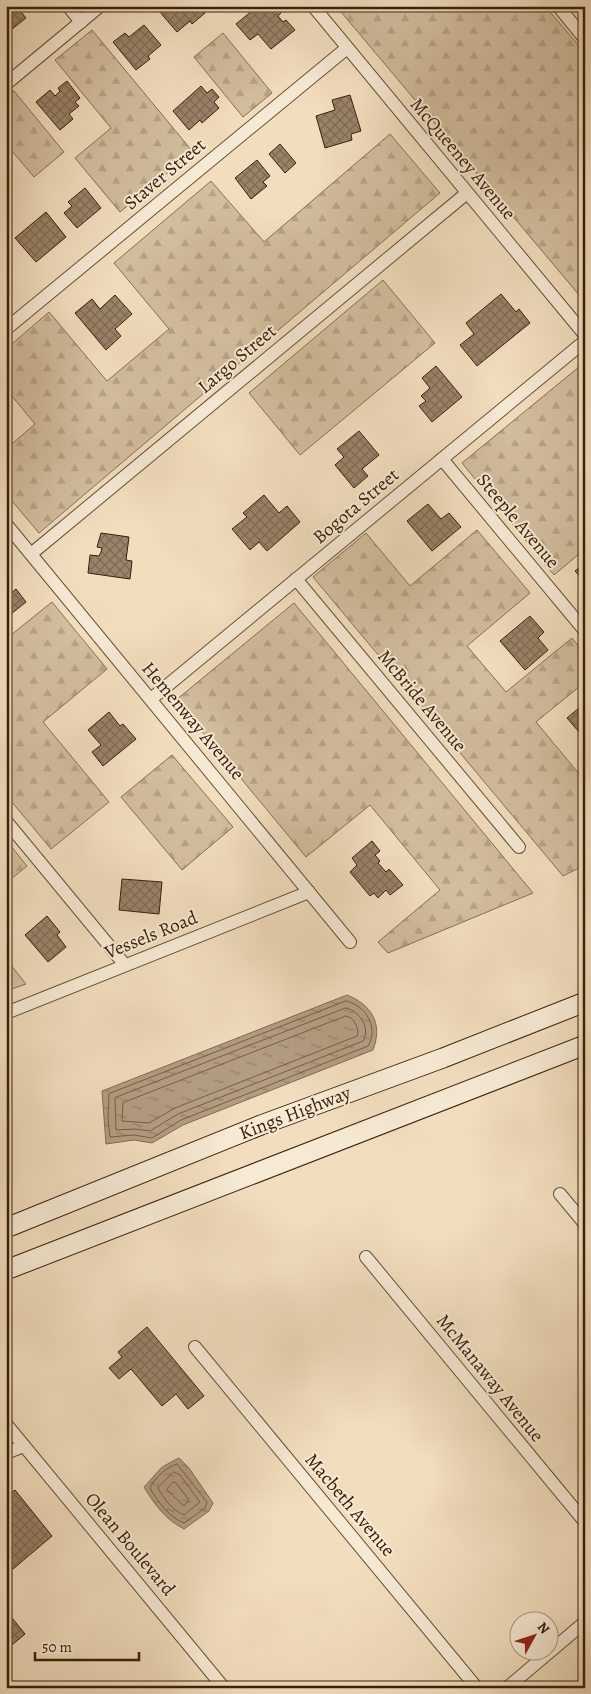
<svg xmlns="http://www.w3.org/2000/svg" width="591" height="1694" font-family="Alegreya,serif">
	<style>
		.forest { fill: url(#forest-firs); stroke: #866f56 }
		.water { fill: url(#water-ripples); stroke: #826b52 }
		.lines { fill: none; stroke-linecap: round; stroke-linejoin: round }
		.shore { stroke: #765e46; stroke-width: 1 }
		.building { fill: url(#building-cross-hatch); stroke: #39200b }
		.minor-casing { stroke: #675038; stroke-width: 14 }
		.secondary-casing { stroke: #39200b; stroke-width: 21 }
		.minor { stroke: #f7ead5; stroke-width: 12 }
		.secondary { stroke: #f7ead5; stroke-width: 19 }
		.labels { text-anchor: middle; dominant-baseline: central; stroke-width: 4; stroke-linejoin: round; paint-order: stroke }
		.street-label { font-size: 19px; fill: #39200b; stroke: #f7ead5 }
	</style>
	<defs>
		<pattern id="forest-firs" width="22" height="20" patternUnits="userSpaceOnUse" patternTransform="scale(1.25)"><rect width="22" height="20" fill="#d3bea0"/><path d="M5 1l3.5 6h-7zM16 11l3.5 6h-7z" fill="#b6a388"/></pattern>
		<pattern id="water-ripples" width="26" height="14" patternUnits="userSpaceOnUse" patternTransform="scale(1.25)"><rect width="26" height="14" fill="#b39d82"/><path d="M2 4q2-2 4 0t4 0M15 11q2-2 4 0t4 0" fill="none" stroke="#938069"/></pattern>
		<pattern id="building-cross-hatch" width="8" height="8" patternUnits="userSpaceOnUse" patternTransform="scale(1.25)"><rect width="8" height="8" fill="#998369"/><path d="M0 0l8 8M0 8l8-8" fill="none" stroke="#7e6b55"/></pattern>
	</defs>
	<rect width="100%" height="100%" fill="#f2debf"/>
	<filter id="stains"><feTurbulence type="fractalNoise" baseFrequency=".004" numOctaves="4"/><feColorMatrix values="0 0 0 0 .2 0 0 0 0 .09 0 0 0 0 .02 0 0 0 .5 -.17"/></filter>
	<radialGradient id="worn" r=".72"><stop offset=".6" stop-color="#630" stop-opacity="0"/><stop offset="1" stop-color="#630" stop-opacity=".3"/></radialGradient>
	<!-- forest -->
	<g class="forest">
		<polygon points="336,6 545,6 585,53 585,302"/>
		<polygon points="92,30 193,152 120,212 75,158 111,128 55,60"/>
		<polygon points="223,33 272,93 243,117 194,57"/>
		<polygon points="14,91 64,152 34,177 6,144 6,97"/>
		<polygon points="390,134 440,193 39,533 6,494 6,449 35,424 6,389 6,349 49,312 107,381 169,329 114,263 211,181 264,242"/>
		<polygon points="383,280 435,343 300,455 249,393"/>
		<polygon points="585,362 585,549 554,575 462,463"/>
		<polygon points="477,530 530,593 467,646 506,692 572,638 585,654 585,682 536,722 585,781 585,865 563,876 313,577 366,533 410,586"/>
		<polygon points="52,602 107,669 43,722 109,802 51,849 6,795 6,639"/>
		<polygon points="294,603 533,893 388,953 378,942 440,890 370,805 306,857 176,700"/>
		<polygon points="172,755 233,827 182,870 121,797"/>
		<polygon points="6,840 27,866 6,883"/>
		<polygon points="6,959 26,984 6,991"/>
	</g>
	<!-- water -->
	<g class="water">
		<path d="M347,995C372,1005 383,1024 373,1050L183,1125L152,1143L134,1140L106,1144L102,1091Z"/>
		<path d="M179,1458L189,1468L213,1503L209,1511L184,1529C165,1519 155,1505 144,1487L162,1467Z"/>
	</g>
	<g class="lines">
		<!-- shore -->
		<g class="shore">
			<path d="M346,1001C366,1005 379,1028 368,1046L181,1120L152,1138L134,1135L110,1137L108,1120L109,1094Z"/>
			<path d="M346,1008C360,1011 371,1029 363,1041L178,1114L150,1131L135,1129L116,1130L115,1098Z"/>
			<path d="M346,1016C354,1017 360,1029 357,1036L175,1108L149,1123L122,1121L123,1103Z"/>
			<path d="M177,1464L207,1502L205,1508L184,1523C169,1517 158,1502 150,1488C155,1478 166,1467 177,1464Z"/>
			<path d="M174,1472L180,1475L200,1502L184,1515C173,1511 164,1499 158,1488Z"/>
			<polygon points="173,1482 176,1483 189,1500 184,1506 167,1490"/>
		</g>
	</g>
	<!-- building -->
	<g class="building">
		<polygon points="6,6 16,6 26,18 6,34"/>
		<polygon points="165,6 200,6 205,13 192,24 190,21 177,32 159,11"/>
		<polygon points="258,6 276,6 281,13 278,16 283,22 286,20 295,30 271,49 258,34 250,40 236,24"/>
		<polygon points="144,25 161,45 148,56 150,59 136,70 113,42 125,33 129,37"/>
		<polygon points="67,81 80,98 75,102 79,106 69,114 73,119 60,130 36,102 50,90 55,96 60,91 58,88"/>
		<polygon points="201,86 207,93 212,89 219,97 214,102 219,108 202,123 200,120 189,130 173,111"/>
		<polygon points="350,95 361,131 351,134 352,140 325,148 316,116 335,110 332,100"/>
		<polygon points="280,144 296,163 285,173 269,154"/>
		<polygon points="257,160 270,176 263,182 267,186 251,199 235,178"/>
		<polygon points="85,188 101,208 77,228 64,213 72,206 68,202"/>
		<polygon points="46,212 66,237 36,262 15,238"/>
		<polygon points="501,294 516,312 519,309 530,323 477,366 460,345 474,334 466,323"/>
		<polygon points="115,295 132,314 115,329 121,336 106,350 75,313 92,299 100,309"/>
		<polygon points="436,366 462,397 432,422 419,406 426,401 421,396 430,388 422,378"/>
		<polygon points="359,431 379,455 362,469 368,476 354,488 335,465 344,457 337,449"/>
		<polygon points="264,495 279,513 287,506 300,522 267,551 259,542 250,550 232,529 247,517 243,513"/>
		<polygon points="428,504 441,519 449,513 461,527 432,551 407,521"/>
		<polygon points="101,533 129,537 126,560 132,561 130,579 88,573 90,555 99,556 101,552 102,548 97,547"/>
		<polygon points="585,563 585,582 575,571"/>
		<polygon points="16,589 26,602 6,618 6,594 8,596"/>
		<polygon points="530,616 544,632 538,638 548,650 525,670 500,641"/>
		<polygon points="585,703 585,739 567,718"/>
		<polygon points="109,712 120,726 123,724 136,739 103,766 92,752 101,745 88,730"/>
		<polygon points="372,841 380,851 375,855 380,861 378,863 386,872 389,869 403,885 390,895 386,890 378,898 374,893 370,896 350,872 357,865 352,858"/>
		<polygon points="122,879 162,882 159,914 119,910"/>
		<polygon points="47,916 60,932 57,935 66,947 48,962 25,935"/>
		<polygon points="147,1327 204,1396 188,1409 176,1394 162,1406 131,1369 119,1379 109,1368 122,1357 118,1352"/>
		<polygon points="15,1490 52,1536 7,1574 6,1497"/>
		<polygon points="8,1613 25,1634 6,1650 6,1615"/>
	</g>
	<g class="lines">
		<!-- minor casing -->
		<g class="minor-casing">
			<g id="minor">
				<polyline points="68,6 81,22"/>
				<polyline points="313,6 585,335"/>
				<polyline points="558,6 585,39"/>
				<polyline points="6,84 100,6"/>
				<polyline points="6,329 347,48"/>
				<polyline points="442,459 585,631"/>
				<polyline points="6,524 350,942"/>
				<polyline points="31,554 467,193"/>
				<polyline points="296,579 519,847"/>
				<polyline points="151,699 585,341"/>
				<polyline points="6,821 125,965"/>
				<polyline points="6,1013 309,892"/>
				<polyline points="560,1194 585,1224"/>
				<polyline points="366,1257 585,1522"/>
				<polyline points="195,1347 477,1688"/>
				<polyline points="6,1424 224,1688"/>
				<polyline points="6,1453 24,1446"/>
				<polyline points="507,1688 585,1622"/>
			</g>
		</g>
		<!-- secondary casing -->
		<g class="secondary-casing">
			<g id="secondary">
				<polyline points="6,1228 261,1125 443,1058 585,1002"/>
				<polyline points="6,1270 585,1045"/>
			</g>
		</g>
		<!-- minor -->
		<use href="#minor" class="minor"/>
		<!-- secondary -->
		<use href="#secondary" class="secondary"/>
	</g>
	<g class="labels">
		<!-- street labels -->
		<g class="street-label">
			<text transform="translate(463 159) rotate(50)">McQueeney Avenue</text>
			<text transform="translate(165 174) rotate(-40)">Staver Street</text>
			<text transform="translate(237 359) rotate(-40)">Largo Street</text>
			<text transform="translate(356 506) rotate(-40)">Bogota Street</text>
			<text transform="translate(518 521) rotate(50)">Steeple Avenue</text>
			<text transform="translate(422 701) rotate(50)">McBride Avenue</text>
			<text transform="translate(193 721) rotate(50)">Hemenway Avenue</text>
			<text transform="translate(151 935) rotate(-22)">Vessels Road</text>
			<text transform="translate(295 1113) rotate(-21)">Kings Highway</text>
			<text transform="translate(490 1378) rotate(51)">McManaway Avenue</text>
			<text transform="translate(350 1505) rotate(50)">Macbeth Avenue</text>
			<text transform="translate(130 1544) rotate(50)">Olean Boulevard</text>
		</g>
	</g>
	<!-- margin -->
	<rect width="591" height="1694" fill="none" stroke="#f2debf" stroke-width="25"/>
	<rect x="8" y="8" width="576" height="1679" fill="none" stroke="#39200b" stroke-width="2.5"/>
	<rect x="12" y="12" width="566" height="1669" fill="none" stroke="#39200b"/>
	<!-- north arrow -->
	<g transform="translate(534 1636) rotate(50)"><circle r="24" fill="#f7ead5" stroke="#ab9984"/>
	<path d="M0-4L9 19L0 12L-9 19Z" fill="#8f2418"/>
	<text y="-8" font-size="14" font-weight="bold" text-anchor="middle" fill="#39200b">N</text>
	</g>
	<!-- scale -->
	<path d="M35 1652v8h104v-8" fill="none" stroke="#39200b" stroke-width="2.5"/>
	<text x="42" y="1652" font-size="15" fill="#39200b" stroke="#f7ead5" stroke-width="4" paint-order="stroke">50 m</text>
	<rect width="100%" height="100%" filter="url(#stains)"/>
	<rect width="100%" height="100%" fill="url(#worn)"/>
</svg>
